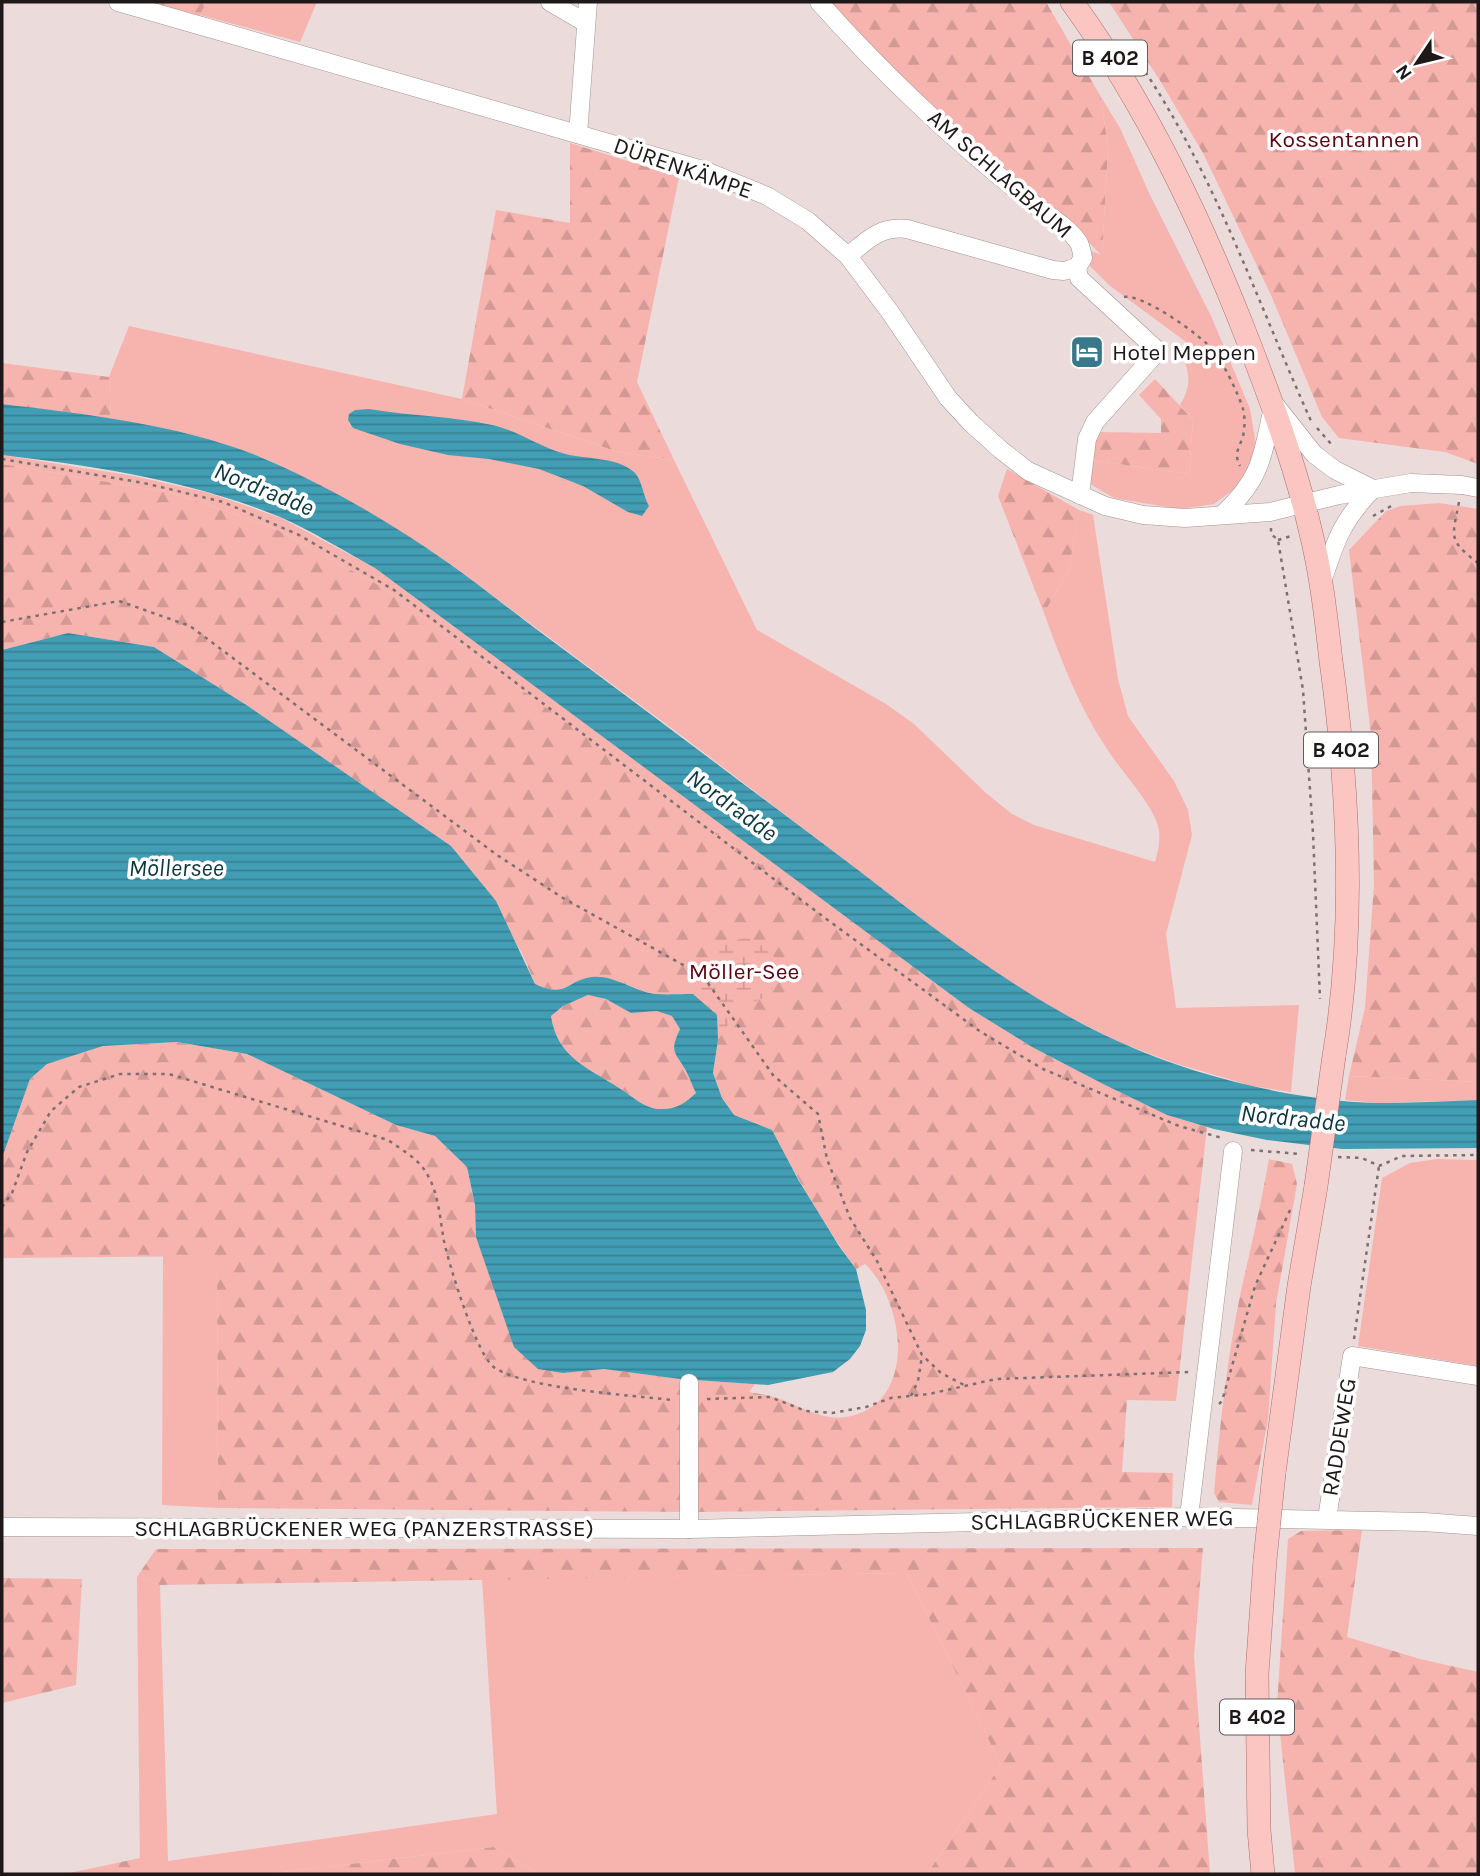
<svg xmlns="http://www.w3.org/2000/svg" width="1480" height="1876" font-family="Karla,sans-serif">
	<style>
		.grass { fill: #f7b3ae }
		.forest { fill: url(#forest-firs) }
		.wetland { fill: url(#wetland-marsh) }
		.water { fill: url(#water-rules); fill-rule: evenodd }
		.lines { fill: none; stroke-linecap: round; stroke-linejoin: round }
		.minor-casing { stroke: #a39593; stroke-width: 19 }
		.major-casing { stroke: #ac6f6b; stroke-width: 24 }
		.path { stroke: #7b7170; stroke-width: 2.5; stroke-dasharray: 3.5 5; stroke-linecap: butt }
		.minor { stroke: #fff; stroke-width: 18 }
		.major { stroke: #fbc5c1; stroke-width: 23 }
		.major-bridge-casing { stroke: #ac6f6b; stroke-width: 24; stroke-linecap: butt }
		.major-bridge { stroke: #fbc5c1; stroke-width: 23 }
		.labels { text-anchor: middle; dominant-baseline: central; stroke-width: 7; stroke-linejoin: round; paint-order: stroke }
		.shield { fill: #fff; stroke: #625d5d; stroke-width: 2 }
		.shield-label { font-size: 21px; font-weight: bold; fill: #1e1818 }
		.park-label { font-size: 23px; fill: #5f030e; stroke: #fff }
		.street-label { font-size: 23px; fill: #1e1818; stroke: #fff }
		.poi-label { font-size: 23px; fill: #1e1818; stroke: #fff; text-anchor: start }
		.water-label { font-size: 24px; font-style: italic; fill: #0a3640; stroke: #fff }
	</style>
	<defs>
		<pattern id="forest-firs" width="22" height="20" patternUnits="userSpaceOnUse" patternTransform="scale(1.75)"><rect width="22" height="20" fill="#f7b3ae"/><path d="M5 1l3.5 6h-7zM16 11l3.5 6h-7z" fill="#d39995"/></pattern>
		<pattern id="wetland-marsh" width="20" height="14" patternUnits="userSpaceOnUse" patternTransform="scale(1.75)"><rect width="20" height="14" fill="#f7b3ae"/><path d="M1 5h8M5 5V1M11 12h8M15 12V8" fill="none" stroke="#d39995"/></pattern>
		<pattern id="water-rules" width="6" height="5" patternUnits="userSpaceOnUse" patternTransform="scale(1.75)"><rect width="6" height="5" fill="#429eb5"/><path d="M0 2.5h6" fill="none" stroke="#378092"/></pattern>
	</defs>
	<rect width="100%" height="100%" fill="#ebdbda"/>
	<!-- grass -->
	<g class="grass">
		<polygon points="205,2 317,2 300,42 200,15"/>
		<path d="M1101,97L1120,128L1150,195L1211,316L1250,409L1255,439L1254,457L1241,484L1214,504L1180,509L1149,504L1114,498L1090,484V460L1189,474L1193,420L1180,405C1192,386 1190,372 1181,352L1186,342L1109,285L1089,265L1087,253L1091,251L1102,255L1108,149Z"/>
		<path d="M129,326L462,399L618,452L674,460L757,630L886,704L914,724L986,793L1012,814L1034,825L1155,862C1159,848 1162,835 1156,820C1148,800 1120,769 1107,749C1079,707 1061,660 1044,613L1069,570L1079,510L1093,515L1118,679L1128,716L1174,781L1188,810L1192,835L1166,934L1176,1008L1299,1005L1291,1092L1252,1086L1174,1063L1119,1042L1048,1006L976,960L682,736L446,561L380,519L269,460L185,433L111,420L109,377Z"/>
		<polygon points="2,455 134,476 209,493 281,518 375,568 766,857 761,865 380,586 272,527 172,493 2,464"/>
		<polygon points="1349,1076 1478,1082 1478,1100 1378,1103 1345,1100"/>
		<polygon points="1437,1159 1478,1160 1478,1366 1358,1346 1382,1178 1410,1163"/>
		<polygon points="163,1256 217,1256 218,1508 162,1505"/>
		<polygon points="907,1573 1001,1765 927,1874 539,1874 494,1847 266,1874 140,1874 137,1577 160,1585 168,1861 497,1814 482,1579"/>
	</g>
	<!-- forest -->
	<g class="forest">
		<polygon points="118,2 206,2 196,24"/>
		<polygon points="830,2 1046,2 1101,97 1108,149 1102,256 1080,233 914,96"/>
		<polygon points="1109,2 1478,2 1478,464 1445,452 1339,438 1322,417 1271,295 1203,153 1159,79"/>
		<polygon points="570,143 679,177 637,382 674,460 618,452 462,399 496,210 570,223"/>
		<polygon points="2,363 109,377 111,420 2,404"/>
		<polygon points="1155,379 1193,420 1189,474 1090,460 1096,432 1161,433 1161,419 1139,395"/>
		<path d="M2,464L172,493L272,527L380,586L761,865L766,857L969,1008L1032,1047L1105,1085L1167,1115L1207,1127L1176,1401L1127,1400L1122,1472L1173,1473L1172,1507L690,1512L218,1508L217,1256L2,1258V1158L30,1079L47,1064L103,1046L177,1042L247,1054L396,1125L435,1136L467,1167L475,1205L476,1237L563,1373L604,1369L680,1379L755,1384L749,1392C759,1394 770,1395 780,1399C802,1407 822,1421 846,1417C918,1405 906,1303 865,1264L856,1269C824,1225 797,1178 772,1130L734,1115L722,1098L713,1073L718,1040L694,994C681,994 667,995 655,994C634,991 615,975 592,977C566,980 567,999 535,984L522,953L451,846L248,706L154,647L68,633L2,650Z"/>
		<polygon points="1007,469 1079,510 1069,570 1044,613 998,496"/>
		<polygon points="1439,503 1478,509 1478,1082 1349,1076 1365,1008 1374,885 1371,735 1349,550 1386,511 1401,506"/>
		<path d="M588,995L606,999L631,1013L657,1011L673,1016L680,1029C669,1053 676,1052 686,1072C690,1078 693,1086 696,1093C685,1103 677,1109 662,1109C646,1110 632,1096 619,1088C588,1068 557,1057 551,1016L563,1006Z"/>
		<path d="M1269,1159L1292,1164L1297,1184L1276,1304L1268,1419L1252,1505L1219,1502L1214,1493C1220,1425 1227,1357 1241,1291C1251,1247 1261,1204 1269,1159Z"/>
		<polygon points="1362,1530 1347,1637 1420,1659 1478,1672 1478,1874 1295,1874 1277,1705 1288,1539 1301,1531"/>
		<polygon points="1203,1548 1194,1656 1210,1874 927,1874 1001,1765 907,1573 160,1585 137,1577 156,1549"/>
		<polygon points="2,1578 82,1579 76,1685 2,1703"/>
		<polygon points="494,1847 539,1874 266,1874"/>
		<polygon points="140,1858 140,1874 65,1874"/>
	</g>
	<!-- wetland -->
	<path class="wetland" d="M747,938C773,950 779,955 776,985L763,998L739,1008L718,1040L716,1015L693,994H668L701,982L713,966L723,942Z"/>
	<!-- water -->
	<g class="water">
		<path d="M2,404C91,415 189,425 272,462C333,489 393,524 447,562C484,588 519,617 555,643C656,718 757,794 858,870C957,946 1052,1021 1172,1063C1235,1085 1310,1101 1377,1103C1411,1103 1445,1101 1478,1100V1148L1342,1149L1267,1140L1214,1129L1167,1115L1105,1085L1032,1047L969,1008L375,568C344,551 312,531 280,517C193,481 95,466 2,455Z"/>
		<path d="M369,409C410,416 451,416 492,425C516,430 538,446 562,453C585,460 616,456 634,472C642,479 643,496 649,506L642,516L628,512L583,486L539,469L489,459L448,455L400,444L353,428L348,420L349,414L355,410Z"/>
		<path d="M68,633L154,647L248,706L451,846L496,901L535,984C568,999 566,980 592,977C615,975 633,991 655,994C667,995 681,994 693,994L717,1015L718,1040L713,1073L722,1098L734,1115L772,1130L799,1181L839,1246L856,1269L866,1310V1330L860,1346L850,1359L833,1372L768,1385L680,1379L604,1369L563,1373L538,1369L514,1347L476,1237L475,1205L467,1167L435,1136L396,1125L247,1054L177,1042L103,1046L47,1064L30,1079L2,1158V650ZM588,995L606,999L631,1013L657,1011L672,1016L680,1029C669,1053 675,1051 686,1071C690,1078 692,1086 696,1093C685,1103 677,1109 662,1109C646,1110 632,1096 619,1088C589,1068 557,1058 551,1016L563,1006Z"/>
	</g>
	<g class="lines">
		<!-- minor casing -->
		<g class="minor-casing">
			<g id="minor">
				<polyline points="118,2 706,171 767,196 808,221 848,256 890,312 948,398 971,423 1001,450 1028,471 1105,506 1143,515 1185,518 1270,512 1339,495 1411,483 1462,485 1478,488"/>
				<polyline points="550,2 586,23"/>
				<path d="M819,2C883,74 954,141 1030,201C1045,214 1068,226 1079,243C1081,247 1082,254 1083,258L1077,267L1064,271L1053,270L907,229C880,226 867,240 848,256"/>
				<polyline points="578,134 588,2"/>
				<polyline points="1077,267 1079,278 1158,351 1095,422 1087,439 1080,495"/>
				<polyline points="1276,406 1314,454 1335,470 1373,489"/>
				<path d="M1223,514C1262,478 1262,457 1273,407"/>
				<path d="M1322,582C1335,542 1342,520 1373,489"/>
				<polyline points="689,1383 689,1529"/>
				<polyline points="1189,1517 1233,1151"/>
				<polyline points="1327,1519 1352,1356 1478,1376"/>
				<polyline points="2,1527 689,1529 1189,1517 1424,1522 1478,1526"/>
			</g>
		</g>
		<!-- major casing -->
		<g class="major-casing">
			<g id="major">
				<path d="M1072,2C1146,104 1201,220 1247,338C1271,400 1295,464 1310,529C1321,572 1326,617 1331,661C1349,791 1356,926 1334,1056"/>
				<polyline points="1274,1473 1299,1286 1316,1186"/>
				<polyline points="1263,1874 1259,1830 1257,1674 1265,1560"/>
			</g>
		</g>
		<!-- path -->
		<g class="path">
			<path d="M1126,44C1210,159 1254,295 1312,423"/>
			<path d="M1124,297C1142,293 1202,336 1214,351C1224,364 1238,393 1243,409C1245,416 1245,428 1243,436C1240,447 1233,453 1240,466"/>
			<polyline points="1317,428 1333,446"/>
			<polyline points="2,459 144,483 223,502 299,535 394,590 825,918 981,1032 1043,1069 1179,1126 1222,1138"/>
			<path d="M1459,502C1452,538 1448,540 1478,563"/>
			<polyline points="1373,516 1395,504"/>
			<polyline points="1271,528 1271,534 1278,540 1303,690 1313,833 1320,999"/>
			<polyline points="1278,540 1291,536"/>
			<polyline points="2,622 119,601 190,626 497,855 563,898 703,976 773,1075 818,1114 827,1159 850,1218 877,1261 922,1355 941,1373 966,1386"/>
			<polyline points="1251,1150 1300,1154"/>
			<polyline points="1338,1157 1362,1158 1379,1166 1402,1156 1478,1155"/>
			<path d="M2,1207L12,1193L27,1152L51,1111L79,1087L120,1074H169L388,1140C402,1150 419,1159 427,1174C439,1194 440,1220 444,1241C449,1265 477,1357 495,1368C528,1389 630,1395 672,1400"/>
			<polyline points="1354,1339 1379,1166"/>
			<polyline points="911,1396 918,1381 922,1356"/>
			<polyline points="707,1399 770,1397 806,1411 832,1413 866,1407 891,1398 929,1394 996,1379 1190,1372"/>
			<polyline points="1219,1404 1222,1401 1255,1286 1291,1208"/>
		</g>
		<!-- minor -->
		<use href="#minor" class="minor"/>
		<!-- major -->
		<use href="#major" class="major"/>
		<!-- major-bridge casing -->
		<g class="major-bridge-casing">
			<g id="major-bridge">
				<polyline points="1316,1186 1334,1056"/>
				<polyline points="1265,1560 1274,1473"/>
			</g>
		</g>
		<!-- major-bridge -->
		<use href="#major-bridge" class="major-bridge"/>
	</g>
	<!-- icons -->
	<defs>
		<g id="hotel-square" transform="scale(1.75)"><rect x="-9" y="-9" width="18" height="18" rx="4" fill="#37798a" stroke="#fff"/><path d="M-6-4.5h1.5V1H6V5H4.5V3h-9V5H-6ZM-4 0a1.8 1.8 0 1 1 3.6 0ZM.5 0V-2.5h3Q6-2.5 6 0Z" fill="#fff"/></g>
	</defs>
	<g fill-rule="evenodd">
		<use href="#hotel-square" x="1087" y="352"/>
	</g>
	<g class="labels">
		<!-- shield labels -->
		<g class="shield">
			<rect x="1073" y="40.5" width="74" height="35" rx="5"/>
			<rect x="1304" y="732.5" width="74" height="35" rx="5"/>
			<rect x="1220" y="1699.5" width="74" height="35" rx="5"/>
		</g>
		<g class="shield-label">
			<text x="1110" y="58">B 402</text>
			<text x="1341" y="750">B 402</text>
			<text x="1257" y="1717">B 402</text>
		</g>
		<!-- park labels -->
		<g class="park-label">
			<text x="1344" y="139">Kossentannen</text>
			<text x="744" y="971">Möller-See</text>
		</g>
		<!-- street labels -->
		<g class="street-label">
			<text transform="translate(683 168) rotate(19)">DÜRENKÄMPE</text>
			<text transform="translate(1000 174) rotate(41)">AM SCHLAGBAUM</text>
			<text transform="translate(1339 1437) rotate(-81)">RADDEWEG</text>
			<text transform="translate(1102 1520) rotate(-1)">SCHLAGBRÜCKENER WEG</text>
			<text x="364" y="1528">SCHLAGBRÜCKENER WEG (PANZERSTRASSE)</text>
		</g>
		<!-- poi labels -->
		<g class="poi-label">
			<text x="1112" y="352">Hotel Meppen</text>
		</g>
		<!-- water labels -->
		<g class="water-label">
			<text transform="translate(264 489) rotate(22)">Nordradde</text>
			<text transform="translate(732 805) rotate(36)">Nordradde</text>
			<text x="176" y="868">Möllersee</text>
			<text transform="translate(1293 1118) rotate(6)">Nordradde</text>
		</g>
	</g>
	<!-- border -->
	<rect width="1480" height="1876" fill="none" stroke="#1e1818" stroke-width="7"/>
	<!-- north arrow -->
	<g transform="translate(1417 63) rotate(235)" stroke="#ffffff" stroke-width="5" paint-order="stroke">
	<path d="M0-5L12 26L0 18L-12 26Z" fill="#1e1818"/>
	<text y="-10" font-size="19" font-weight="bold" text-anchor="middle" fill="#1e1818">N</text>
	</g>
</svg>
